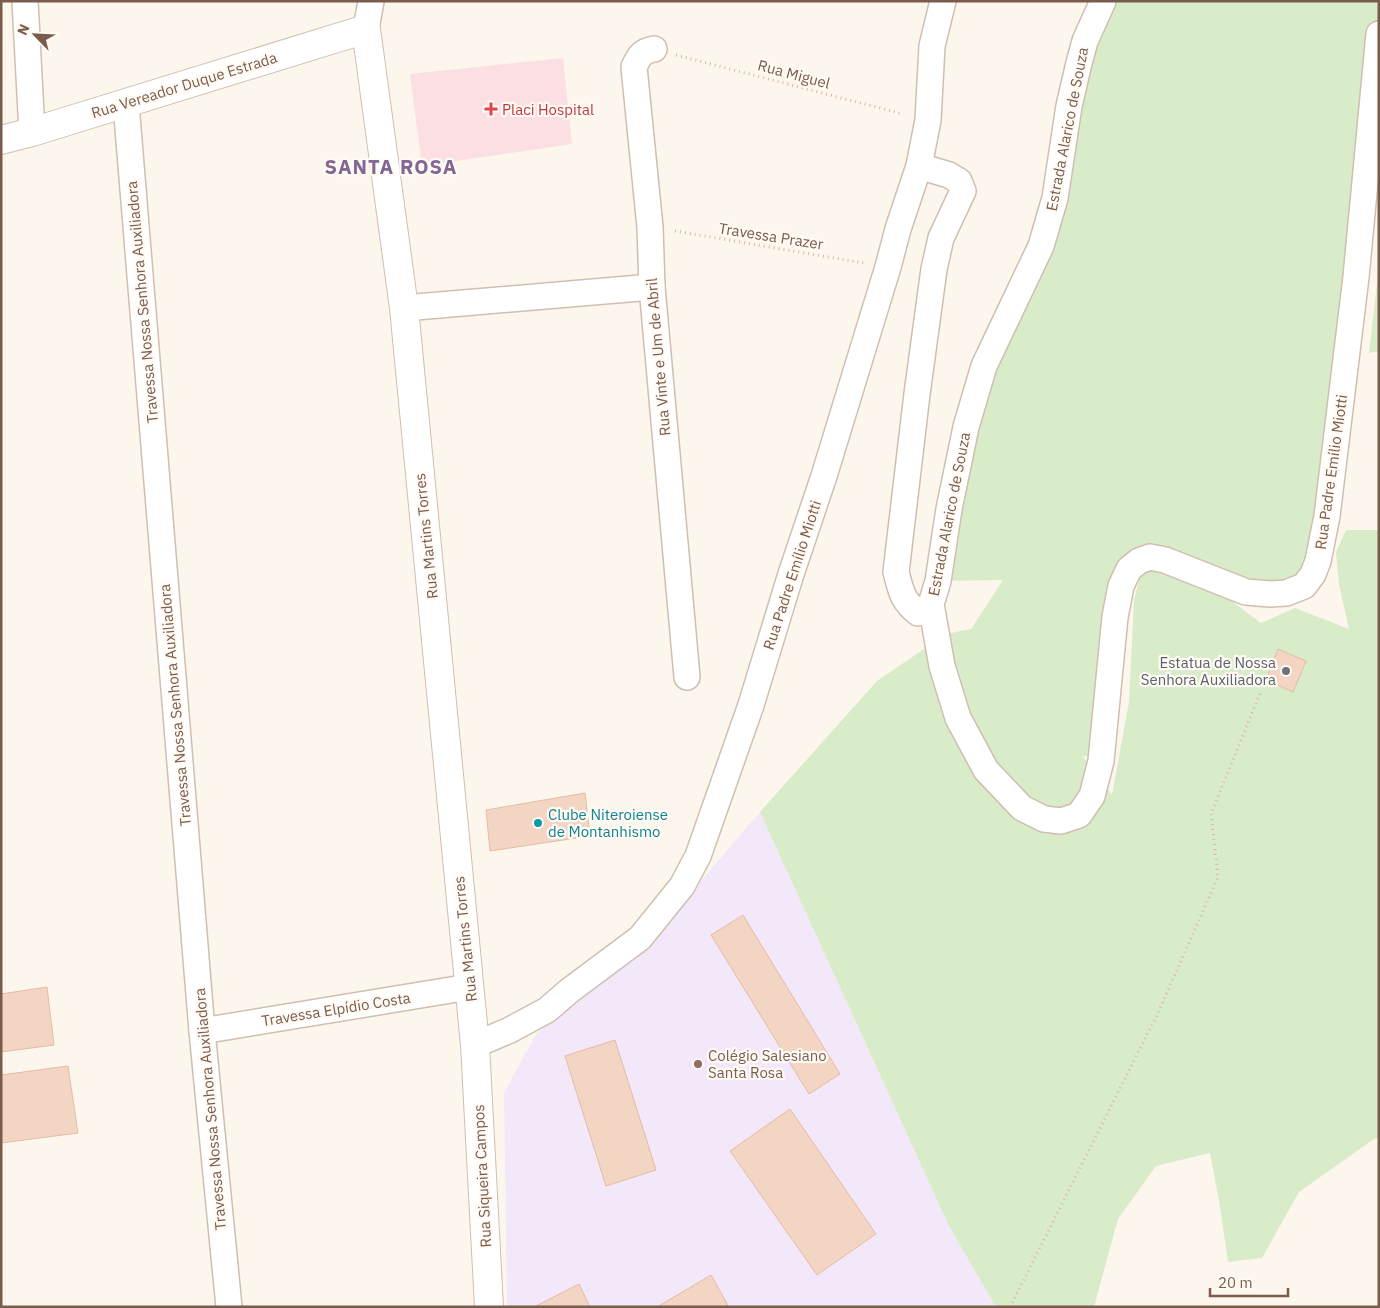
<svg xmlns="http://www.w3.org/2000/svg" width="1380" height="1308" font-family="'IBM Plex Sans',sans-serif">
	<style>
		.education { fill: #f3e8fa }
		.medical { fill: #fbdfe3 }
		.green { fill: #d8ecc9 }
		.building { fill: #f3d5c3; stroke: #e6bba3 }
		.lines { fill: none; stroke-linecap: round; stroke-linejoin: round }
		.minor-casing { stroke: #d1beb0; stroke-width: 28 }
		.tertiary-casing { stroke: #d1beb0; stroke-width: 30 }
		.path { stroke: #d9b8a5; stroke-width: 3; stroke-dasharray: 1 4; stroke-linecap: butt }
		.minor { stroke: #fff; stroke-width: 25 }
		.tertiary { stroke: #fff; stroke-width: 28 }
		.health-dot { fill: #e0444e; stroke: #fffaf3; stroke-width: 2 }
		.worship-dot { fill: #6b7280; stroke: #fffaf3; stroke-width: 2 }
		.culture-dot { fill: #0f9aa8; stroke: #fffaf3; stroke-width: 2 }
		.education-dot { fill: #8d6e63; stroke: #fffaf3; stroke-width: 2 }
		.labels { text-anchor: middle; dominant-baseline: central; stroke-width: 4.5; stroke-linejoin: round; paint-order: stroke }
		.street-label { font-size: 15px; fill: #7a5c4d; stroke: #fffaf3 }
		.health-label { font-size: 15px; fill: #be3a42; stroke: #fffaf3; text-anchor: start }
		.worship-label { font-size: 15px; fill: #5b616d; stroke: #fffaf3; text-anchor: end }
		.culture-label { font-size: 15px; fill: #0d838f; stroke: #fffaf3; text-anchor: start }
		.education-label { font-size: 15px; fill: #785e54; stroke: #fffaf3; text-anchor: start }
		.district-label { font-size: 20px; font-weight: bold; letter-spacing: 1px; fill: #846695; stroke: #fffaf3 }
	</style>
	<rect width="100%" height="100%" fill="#fdf6ec"/>
	<!-- education -->
	<polygon class="education" points="760,812 949,1226 996,1307 507,1307 504,1093 536,1034 650,940"/>
	<!-- medical -->
	<polygon class="medical" points="563,58 572,144 422,166 410,74"/>
	<!-- green -->
	<g class="green">
		<polygon points="1103,1 1379,1 1379,34 1318,561 1286,593 1165,560 1129,569 1101,761 1082,755 1112,795 1129,702 1134,600 1142,570 1188,574 1229,599 1261,623 1295,608 1349,629 1339,585 1336,552 1346,530 1379,530 1379,1138 1374,1139 1299,1192 1262,1258 1228,1262 1220,1206 1210,1153 1156,1166 1118,1219 1094,1307 996,1307 949,1226 760,812 877,681 946,634 971,629 1003,580 938,581 949,509 1022,284"/>
		<polygon points="1379,266 1379,351 1369,353"/>
	</g>
	<!-- building -->
	<g class="building">
		<polygon points="1278,649 1306,661 1293,692 1266,680"/>
		<polygon points="585,793 590,836 490,851 486,810"/>
		<polygon points="743,915 840,1074 809,1094 711,935"/>
		<polygon points="47,987 54,1045 1,1052 1,994"/>
		<polygon points="615,1040 656,1170 606,1186 565,1056"/>
		<polygon points="68,1066 78,1133 1,1143 1,1075"/>
		<polygon points="790,1109 876,1234 817,1275 730,1151"/>
		<polygon points="711,1275 729,1307 657,1307"/>
		<polygon points="579,1284 590,1307 534,1307"/>
	</g>
	<g class="lines">
		<!-- minor casing -->
		<g class="minor-casing">
			<g id="minor">
				<polyline points="25,1 32,132"/>
				<polyline points="366,29 371,1"/>
				<path d="M654,49C642,51 639,56 634,67L650,227L652,287L687,677"/>
				<polyline points="126,104 202,1031 229,1307"/>
				<path d="M919,166L949,175L959,181L963,191L941,238L934,269L917,394L896,572C901,591 902,600 918,613L931,604L938,581L949,509L966,427L984,366L1041,246L1055,198L1069,106L1079,63L1085,41L1103,1"/>
				<polyline points="404,308 652,287"/>
				<polyline points="931,604 942,666 958,718 986,770 1022,808 1044,819 1061,821 1079,815 1092,796 1101,761 1115,617 1121,586 1129,569 1139,561 1150,557 1165,560 1246,592 1270,594 1286,593 1304,586 1313,574 1318,561 1327,516 1356,277 1379,34"/>
				<polyline points="202,1031 469,987"/>
				<polyline points="475,1045 510,1030 547,1010 569,991 640,938 682,886 698,856 751,705 791,574 824,476 888,267 898,229 919,166 928,120 932,46 943,1"/>
			</g>
		</g>
		<!-- tertiary casing -->
		<g class="tertiary-casing">
			<polyline id="tertiary" points="1,140 32,132 366,29 404,308 475,1045 489,1307"/>
		</g>
		<!-- path -->
		<g class="path">
			<polyline points="676,55 903,114"/>
			<polyline points="675,231 864,263"/>
			<polyline points="1010,1307 1157,1015 1218,877 1211,814 1261,691"/>
		</g>
		<!-- minor -->
		<use href="#minor" class="minor"/>
		<!-- tertiary -->
		<use href="#tertiary" class="tertiary"/>
	</g>
	<!-- markers -->
	<path class="health-dot" d="M488.5 101.5h5v5h5v5h-5v5h-5v-5h-5v-5h5z"/>
	<circle class="worship-dot" cx="1286" cy="671" r="5"/>
	<circle class="culture-dot" cx="538" cy="823" r="5"/>
	<circle class="education-dot" cx="698" cy="1064" r="5"/>
	<g class="labels">
		<!-- street labels -->
		<g class="street-label">
			<text transform="translate(794 74) rotate(15)">Rua Miguel</text>
			<text transform="translate(184 85) rotate(-17)">Rua Vereador Duque Estrada</text>
			<text transform="translate(1067 129) rotate(-79)">Estrada Alarico de Souza</text>
			<text transform="translate(771 236) rotate(9)">Travessa Prazer</text>
			<text transform="translate(142 302) rotate(-95)">Travessa Nossa Senhora Auxiliadora</text>
			<text transform="translate(658 357) rotate(-95)">Rua Vinte e Um de Abril</text>
			<text transform="translate(1331 472) rotate(-82)">Rua Padre Emílio Miotti</text>
			<text transform="translate(949 514) rotate(-79)">Estrada Alarico de Souza</text>
			<text transform="translate(426 536) rotate(-96)">Rua Martins Torres</text>
			<text transform="translate(792 575) rotate(-72)">Rua Padre Emílio Miotti</text>
			<text transform="translate(175 705) rotate(-95)">Travessa Nossa Senhora Auxiliadora</text>
			<text transform="translate(465 939) rotate(-96)">Rua Martins Torres</text>
			<text transform="translate(336 1009) rotate(-9)">Travessa Elpídio Costa</text>
			<text transform="translate(210 1109) rotate(-95)">Travessa Nossa Senhora Auxiliadora</text>
			<text transform="translate(482 1176) rotate(-93)">Rua Siqueira Campos</text>
		</g>
		<!-- health labels -->
		<g class="health-label">
			<text x="502" y="109">Placi Hospital</text>
		</g>
		<!-- worship labels -->
		<g class="worship-label">
			<text x="1276" y="662">Estatua de Nossa<tspan x="1276" dy="17">Senhora Auxiliadora</tspan></text>
		</g>
		<!-- culture labels -->
		<g class="culture-label">
			<text x="548" y="814">Clube Niteroiense<tspan x="548" dy="17">de Montanhismo</tspan></text>
		</g>
		<!-- education labels -->
		<g class="education-label">
			<text x="708" y="1055">Colégio Salesiano<tspan x="708" dy="17">Santa Rosa</tspan></text>
		</g>
		<!-- district labels -->
		<g class="district-label">
			<text x="391" y="166">SANTA ROSA</text>
		</g>
	</g>
	<!-- border -->
	<rect width="1380" height="1308" fill="none" stroke="#7a5c4d" stroke-width="5"/>
	<!-- north arrow -->
	<g transform="translate(35 35) rotate(294)" stroke="#fffaf3" stroke-width="4" paint-order="stroke">
	<path d="M0-4L9 19L0 12L-9 19Z" fill="#7a5c4d"/>
	<text y="-8" font-size="14" font-weight="bold" text-anchor="middle" fill="#7a5c4d">N</text>
	</g>
	<!-- scale -->
	<path d="M1210 1288v8h78v-8" fill="none" stroke="#7a5c4d" stroke-width="2.5"/>
	<text x="1218" y="1288" font-size="15" fill="#7a5c4d" stroke="#fffaf3" stroke-width="4" paint-order="stroke">20 m</text>
</svg>
